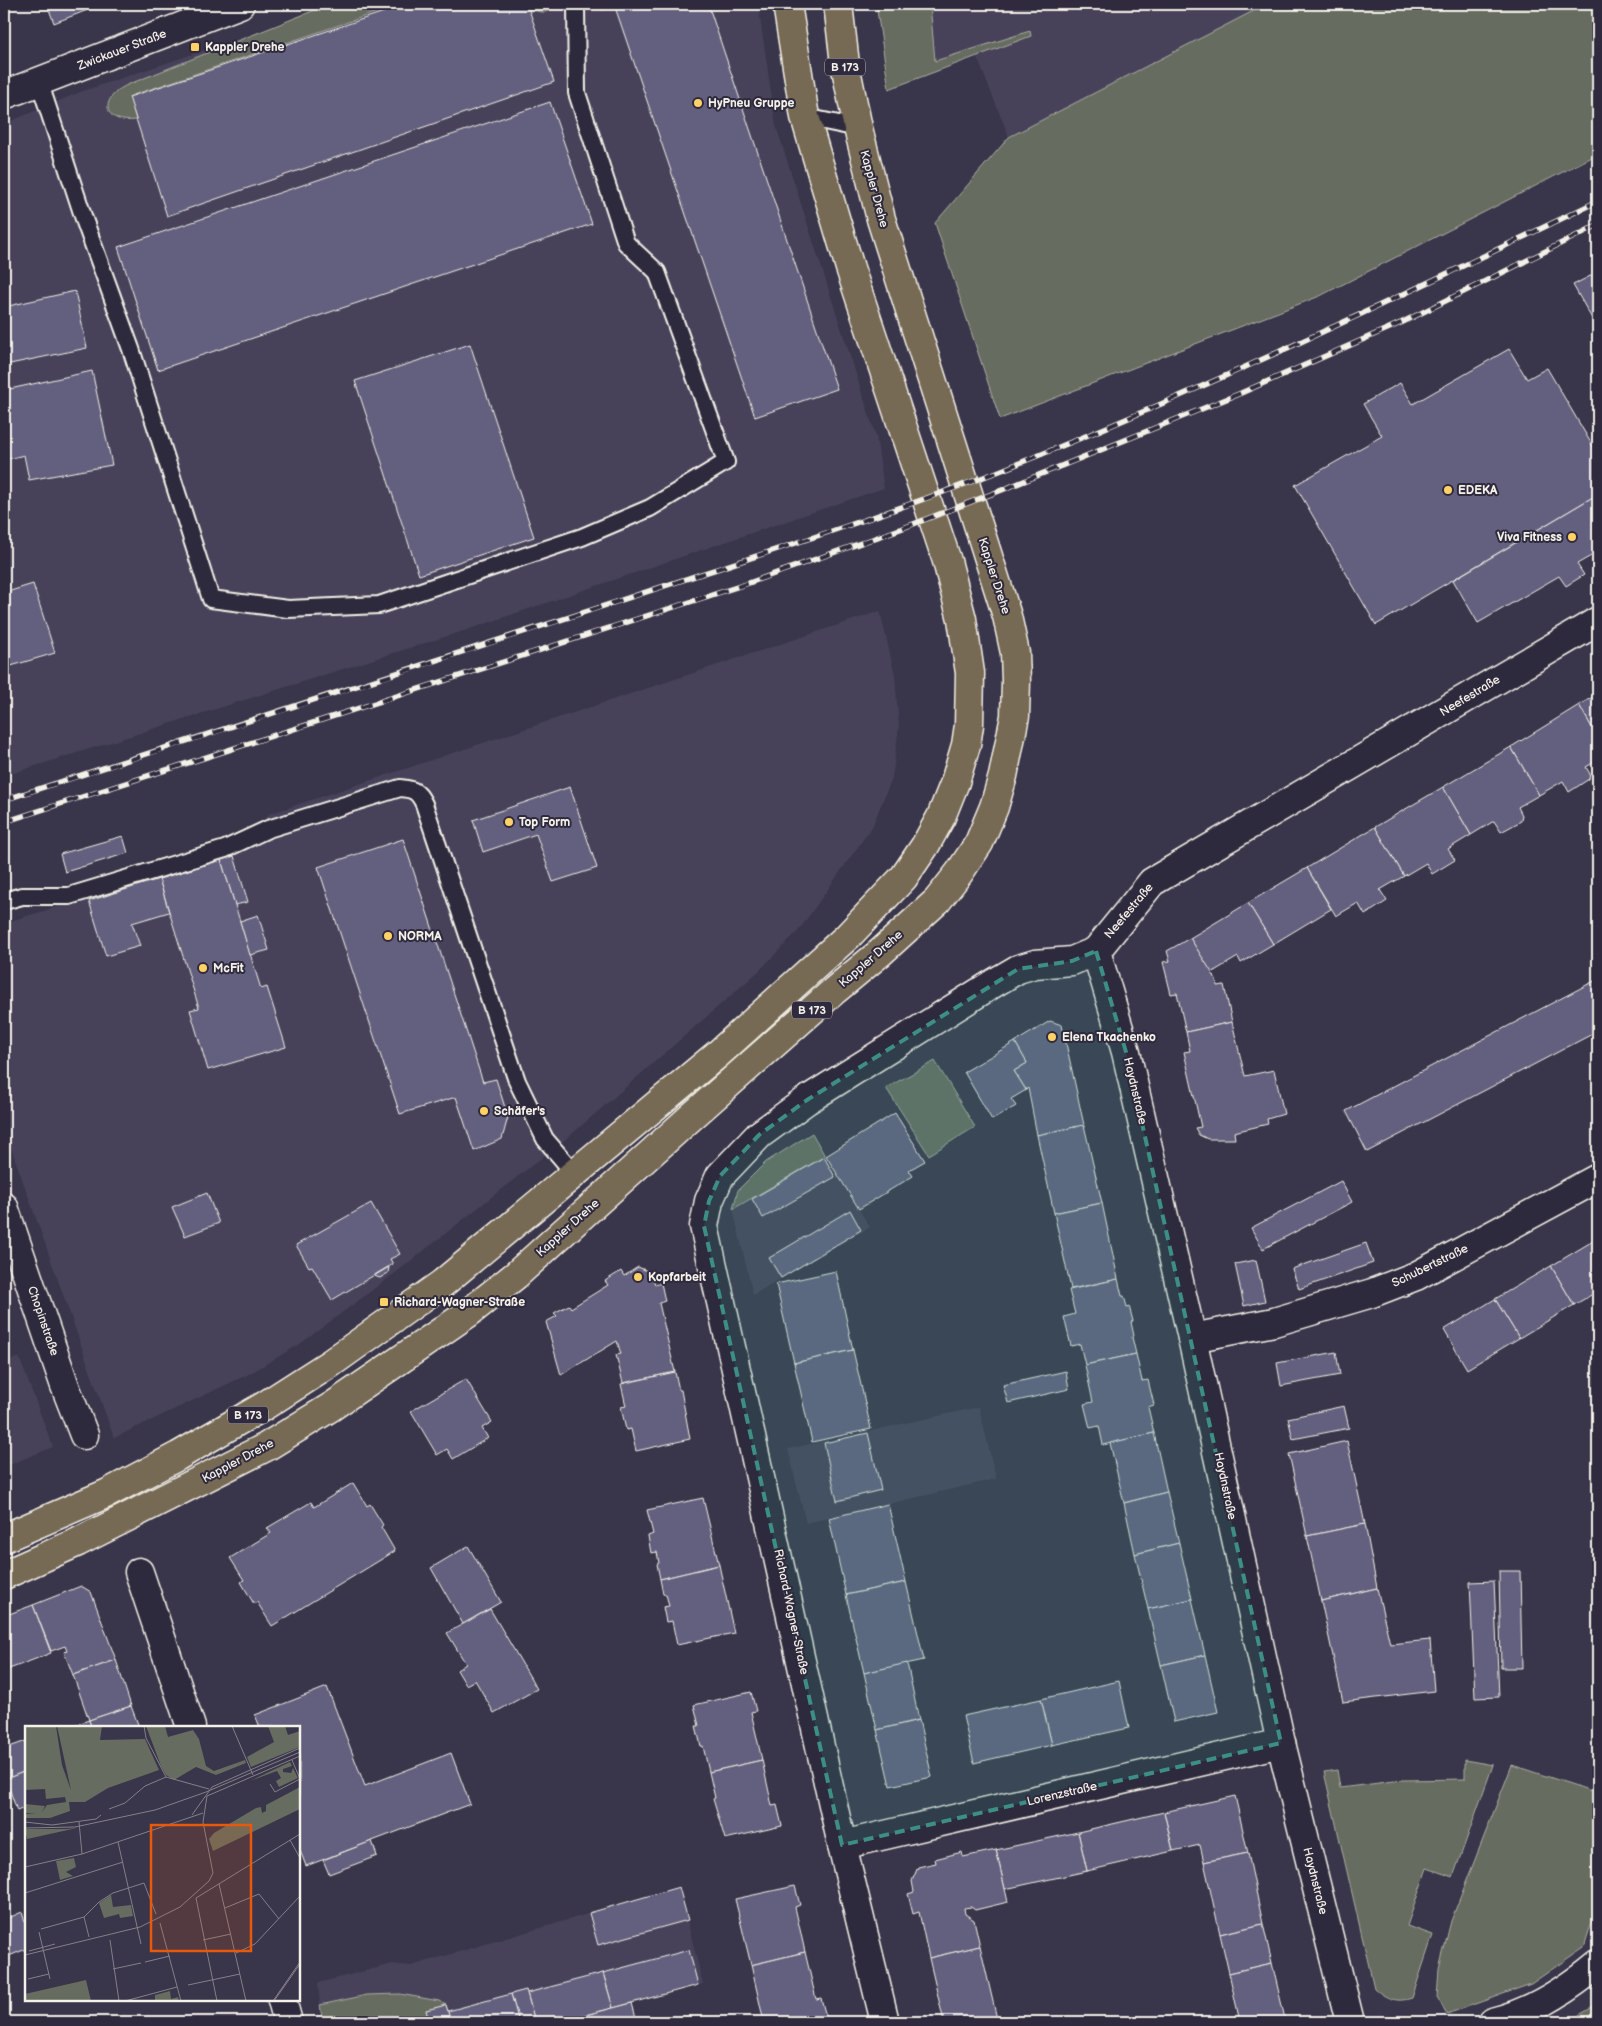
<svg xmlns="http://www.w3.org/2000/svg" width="1602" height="2026" font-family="'Balsamiq Sans',sans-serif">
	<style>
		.built { fill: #46425a }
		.green { fill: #666c5f; stroke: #adaea4 }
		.building { fill: #63617f; stroke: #f4f1e8 }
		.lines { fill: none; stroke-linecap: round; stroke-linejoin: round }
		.service-casing { stroke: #f4f1e8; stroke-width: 20 }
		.minor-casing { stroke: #f4f1e8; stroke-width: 31 }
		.secondary-casing { stroke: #f4f1e8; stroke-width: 31 }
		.primary-casing { stroke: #f4f1e8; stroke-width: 31 }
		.service { stroke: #2f2a3d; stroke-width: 16 }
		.minor { stroke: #2f2a3d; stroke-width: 28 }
		.secondary { stroke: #2f2a3d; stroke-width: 28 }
		.primary { stroke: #776a54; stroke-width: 28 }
		.rail-casing { stroke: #f4f1e8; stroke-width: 5.5 }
		.rail { stroke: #2f2a3d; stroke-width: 4; stroke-dasharray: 11; stroke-linecap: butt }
		.marked { fill: #3d8f86; fill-opacity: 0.2; stroke: #3d8f86; stroke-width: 4; stroke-dasharray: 10 6; stroke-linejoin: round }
		.poi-dot { fill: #ffd166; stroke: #2f2a3d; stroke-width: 2 }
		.labels { text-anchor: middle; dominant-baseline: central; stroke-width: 4; stroke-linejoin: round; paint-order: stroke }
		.shield { fill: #2f2a3d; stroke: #b9b5b5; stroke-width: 1 }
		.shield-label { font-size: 11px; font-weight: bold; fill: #f4f1e8 }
		.poi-label { font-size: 12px; font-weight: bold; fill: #f4f1e8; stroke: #2f2a3d; text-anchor: start }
		.street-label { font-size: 12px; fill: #f4f1e8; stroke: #2f2a3d }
		.inset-road { fill: none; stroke: #848089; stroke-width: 1 }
		.view { fill: #e8590c; fill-opacity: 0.15; stroke: #e8590c; stroke-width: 2.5 }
		.inset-edge { fill: none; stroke: #f4f1e8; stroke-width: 2.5 }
	</style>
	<rect width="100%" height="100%" fill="#39354a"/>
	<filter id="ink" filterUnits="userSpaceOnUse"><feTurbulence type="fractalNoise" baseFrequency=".02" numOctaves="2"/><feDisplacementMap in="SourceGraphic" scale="10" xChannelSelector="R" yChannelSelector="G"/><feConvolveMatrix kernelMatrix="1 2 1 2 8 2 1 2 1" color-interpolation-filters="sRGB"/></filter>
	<g filter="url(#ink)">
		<!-- built -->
		<g class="built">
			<polygon points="342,4 758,4 776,126 876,436 884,488 473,628 4,776 4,124 80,92"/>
			<polygon points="930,4 1270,4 1009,137 974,50 935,61"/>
			<polygon points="880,611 895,675 899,727 892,778 872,827 799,930 759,971 572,1134 398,1271 300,1344 249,1374 114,1438 4,1128 4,923 238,852 269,814"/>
			<polygon points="825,1156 870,1227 753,1295 733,1209"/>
			<polygon points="19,1357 53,1447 4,1467 4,1363"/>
			<polygon points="979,1407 996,1479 806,1523 788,1449"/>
			<polygon points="679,1887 703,1984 557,2022 451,2022 446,2005 439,2001 400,1994 367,1995 320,2005 318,1983 392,1964 411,1966"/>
		</g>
		<!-- green -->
		<g class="green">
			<path d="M330,4H401L130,96L136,120C103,124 98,99 127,85Z"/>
			<path d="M527,4H556C550,15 539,13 529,8Z"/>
			<polygon points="876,4 930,4 935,61 1030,31 1031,36 889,89"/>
			<polygon points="1267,4 1598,4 1598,154 1320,296 1000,419 935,223 1009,137"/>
			<polygon points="935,1061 975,1127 929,1155 886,1088"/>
			<polygon points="812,1133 825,1156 733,1209 738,1190 766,1162"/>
			<path d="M1465,1760L1493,1765L1453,1877L1427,1868L1407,1926L1433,1935L1412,1998C1397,2003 1386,1999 1374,1988L1324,1772L1337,1770L1340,1788L1402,1780L1465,1779Z"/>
			<polygon points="1512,1765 1598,1793 1598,1915 1594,1919 1589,1931 1584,1947 1531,1984 1447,2014 1437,1997 1439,1969 1451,1921"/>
			<polygon points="400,1994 439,2001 446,2005 451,2022 323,2022 320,2005 367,1995"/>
			<polygon points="1598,2004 1598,2022 1567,2022"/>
		</g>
		<!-- building -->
		<g class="building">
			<polygon points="47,4 103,4 54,23"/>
			<polygon points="408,4 527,4 554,82 167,216 129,97"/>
			<polygon points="600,4 708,4 837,389 755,417 615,7 602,10"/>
			<polygon points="550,102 592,224 158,370 118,247"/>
			<polygon points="1598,272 1598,322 1595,324 1573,285"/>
			<polygon points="75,291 87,348 5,365 10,389 92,371 112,465 29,480 24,455 4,460 4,307"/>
			<polygon points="470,344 534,537 419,575 355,381"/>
			<polygon points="1509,349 1527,379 1547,368 1598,455 1598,494 1376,625 1295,485 1382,436 1363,404 1400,383 1413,404"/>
			<polygon points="1598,494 1598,552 1577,564 1584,575 1566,586 1559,576 1478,623 1453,580"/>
			<polygon points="33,584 55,653 4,668 4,593"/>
			<polygon points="1598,694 1598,738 1579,705"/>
			<polygon points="1579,705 1598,738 1598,760 1586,767 1590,774 1589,779 1569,792 1563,781 1539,795 1511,747"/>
			<polygon points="1511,747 1539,795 1518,807 1522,815 1521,821 1501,832 1494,821 1471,835 1443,787"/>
			<polygon points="570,787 597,868 553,882 536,834 483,852 473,820"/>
			<polygon points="1443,787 1471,835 1448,849 1455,860 1432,874 1426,863 1404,876 1375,827"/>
			<polygon points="1375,827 1404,876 1380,890 1387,901 1365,915 1358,903 1336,916 1307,868"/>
			<polygon points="123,836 128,853 65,872 60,854"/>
			<polygon points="403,839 483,1082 496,1079 508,1117 502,1139 474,1151 456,1097 400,1114 318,867"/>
			<polygon points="234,856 248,902 235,905 221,860"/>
			<polygon points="221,860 261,989 267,987 286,1047 208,1070 190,1010 199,1008 159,879"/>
			<polygon points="1307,868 1331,909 1273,944 1248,903"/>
			<polygon points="159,879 169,912 132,923 140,946 106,956 89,901"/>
			<polygon points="1248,903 1273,944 1241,963 1238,957 1211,973 1190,938"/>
			<polygon points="258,915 269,950 250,955 240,921"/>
			<polygon points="1190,938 1216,979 1217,986 1224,985 1232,1022 1186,1032 1177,993 1171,994 1163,962 1170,961 1167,951"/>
			<polygon points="1598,979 1598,1031 1367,1152 1346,1111"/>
			<polygon points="1050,1021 1062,1025 1084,1125 1037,1135 1028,1088 1026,1090 1014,1071 1027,1063 1015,1042"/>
			<polygon points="1232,1022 1245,1076 1274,1070 1284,1114 1267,1119 1268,1124 1234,1132 1235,1139 1208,1139 1199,1135 1195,1128 1201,1127 1184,1052 1190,1051 1186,1032"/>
			<polygon points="1015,1042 1027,1063 1014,1071 1026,1090 1011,1099 1016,1106 992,1120 964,1072"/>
			<polygon points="895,1113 925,1161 909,1170 913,1176 859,1209 826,1156"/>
			<polygon points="1084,1125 1102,1203 1054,1213 1037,1135"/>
			<polygon points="824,1157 835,1177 763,1218 752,1199"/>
			<polygon points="1341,1181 1352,1202 1263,1249 1251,1228"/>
			<polygon points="207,1193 219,1223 185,1236 172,1207"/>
			<polygon points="371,1203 400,1254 390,1259 393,1264 332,1300 312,1266 309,1267 296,1245"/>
			<polygon points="1102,1203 1118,1279 1071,1289 1054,1213"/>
			<polygon points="850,1210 861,1230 781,1278 769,1258"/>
			<polygon points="1598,1238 1598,1291 1574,1305 1551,1266"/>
			<polygon points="1366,1243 1373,1263 1299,1289 1292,1269"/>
			<polygon points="1256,1260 1265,1301 1244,1306 1235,1264"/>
			<polygon points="1551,1266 1574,1305 1519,1338 1495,1299"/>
			<polygon points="389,1267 388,1273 380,1278 374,1276"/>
			<polygon points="638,1267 652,1273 655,1285 661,1283 665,1301 659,1303 675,1372 623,1383 616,1355 621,1354 617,1341 561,1375 546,1322 557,1316 554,1313 569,1305 571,1308 608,1285 605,1281 621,1271 624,1276"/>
			<polygon points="836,1271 853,1350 794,1363 776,1284"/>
			<polygon points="1118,1279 1122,1296 1124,1296 1127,1307 1129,1306 1133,1321 1131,1322 1134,1336 1132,1337 1136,1354 1085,1365 1080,1344 1071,1346 1064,1317 1075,1314 1069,1290"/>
			<polygon points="1495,1299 1519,1338 1467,1369 1444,1330"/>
			<polygon points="853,1350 871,1429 812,1442 794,1363"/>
			<polygon points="1336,1352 1340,1375 1281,1386 1277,1363"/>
			<polygon points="1136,1354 1142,1381 1148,1380 1154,1405 1148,1407 1154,1433 1103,1445 1099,1426 1090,1428 1084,1404 1093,1402 1085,1365"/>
			<polygon points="1066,1371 1069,1389 1008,1403 1003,1385"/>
			<polygon points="675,1372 679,1390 681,1390 690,1439 636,1451 631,1429 626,1430 621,1407 626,1406 621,1384"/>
			<polygon points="466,1379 492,1422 482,1428 488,1438 453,1459 447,1449 437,1455 411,1411"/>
			<polygon points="1344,1406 1349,1428 1293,1439 1288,1418"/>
			<polygon points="868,1433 881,1490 837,1501 824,1443"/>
			<polygon points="1154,1433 1167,1492 1124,1503 1110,1443"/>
			<polygon points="1347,1441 1365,1524 1307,1536 1289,1454"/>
			<polygon points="353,1483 367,1506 370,1504 383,1525 381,1527 395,1551 272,1626 257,1602 254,1604 241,1582 244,1580 230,1558 271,1533 267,1528 311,1502 314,1507"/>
			<polygon points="1167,1492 1179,1543 1135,1554 1124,1503"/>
			<polygon points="703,1498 719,1565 660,1579 657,1564 659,1563 657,1552 651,1553 648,1536 653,1534 647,1510"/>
			<polygon points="888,1504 906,1582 846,1595 829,1518"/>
			<polygon points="1365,1524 1377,1588 1321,1601 1307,1536"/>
			<polygon points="1179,1543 1192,1599 1148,1609 1135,1554"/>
			<polygon points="468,1546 501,1602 463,1624 431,1568"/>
			<polygon points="719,1565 734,1633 677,1645 672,1621 666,1622 663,1607 669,1606 666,1594 663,1594 660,1579"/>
			<polygon points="1499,1571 1520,1571 1522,1668 1501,1668"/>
			<polygon points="1494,1581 1499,1697 1475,1698 1470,1582"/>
			<polygon points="906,1582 924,1660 864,1673 846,1595"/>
			<polygon points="81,1586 91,1592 116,1660 73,1675 64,1652 67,1651 65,1646 51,1651 33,1605"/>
			<polygon points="1377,1588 1390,1644 1430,1640 1434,1691 1343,1702 1321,1601"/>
			<polygon points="1192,1599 1205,1655 1161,1665 1148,1609"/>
			<polygon points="33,1605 51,1653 4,1671 4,1616"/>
			<polygon points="490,1609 537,1689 494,1713 475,1680 466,1685 457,1670 466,1664 447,1633"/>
			<polygon points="1205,1655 1218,1712 1174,1722 1161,1665"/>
			<polygon points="116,1660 131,1706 89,1720 73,1675"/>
			<polygon points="907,1663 919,1720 877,1730 864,1673"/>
			<polygon points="1119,1681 1129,1728 1052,1745 1041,1699"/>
			<polygon points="327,1687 365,1786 451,1753 470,1804 306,1866 299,1848 299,1727 260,1727 255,1715"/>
			<polygon points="751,1692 756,1711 751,1712 762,1760 709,1772 703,1746 701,1746 696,1726 699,1726 694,1705"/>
			<polygon points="1041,1699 1052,1745 974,1763 963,1716"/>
			<polygon points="131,1706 139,1727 91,1727 89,1720"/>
			<polygon points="89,1720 91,1727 68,1727"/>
			<polygon points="919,1720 932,1777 890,1786 877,1730"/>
			<polygon points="26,1741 26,1771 6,1779 4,1773 4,1749"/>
			<polygon points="762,1760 772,1806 777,1805 782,1826 725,1839 713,1799 715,1798 709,1772"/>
			<polygon points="26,1771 26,1807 17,1811 6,1779"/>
			<polygon points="1235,1796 1248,1853 1204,1862 1200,1845 1173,1851 1164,1812"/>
			<polygon points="1164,1812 1173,1851 1087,1871 1078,1832"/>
			<polygon points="1078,1832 1087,1871 1005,1889 996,1850"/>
			<polygon points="372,1841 377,1856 329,1874 323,1860"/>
			<polygon points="996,1850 1008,1902 975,1910 971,1907 964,1908 965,1914 974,1920 980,1946 929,1958 919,1912 913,1914 908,1894 914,1892 912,1881 918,1867 936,1863 935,1859 962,1852 963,1857"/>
			<polygon points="1248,1853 1263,1924 1220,1934 1204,1862"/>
			<polygon points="795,1886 800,1905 795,1907 805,1952 751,1965 735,1899"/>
			<polygon points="679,1887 688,1920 598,1945 589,1913"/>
			<polygon points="22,1912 26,1926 26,1949 4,1958 4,1920"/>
			<polygon points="1263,1924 1272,1963 1229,1973 1220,1934"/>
			<polygon points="980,1946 997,2019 981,2022 944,2022 929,1958"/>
			<polygon points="689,1950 698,1985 613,2008 603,1973"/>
			<polygon points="805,1952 816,1999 821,1998 826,2017 803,2022 764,2022 751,1965"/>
			<polygon points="1272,1963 1285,2019 1270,2022 1240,2022 1229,1973"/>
			<polygon points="603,1973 613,2008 557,2022 535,2022 527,1993"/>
			<polygon points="526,1990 527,1993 535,2022 519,2022 511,1994"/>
			<polygon points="511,1994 519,2022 451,2022 448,2011"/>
			<polygon points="632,2003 637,2022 567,2022 567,2020"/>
			<polygon points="446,2005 451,2022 429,2022 426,2010"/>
		</g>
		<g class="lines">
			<!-- service casing -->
			<g class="service-casing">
				<g id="service">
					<polyline points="39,81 85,222 131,349 211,599 288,609 379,605 582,537 650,508 726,462 657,272 626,243 577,93 576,4"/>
					<polyline points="805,117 858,128"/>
					<path d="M4,901L22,896H69L225,849L268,829L400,788C413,789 418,791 424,804L517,1081L545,1139L575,1174"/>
				</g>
			</g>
			<!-- minor casing -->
			<g class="minor-casing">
				<g id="minor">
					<polyline points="1096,951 1126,1052 1192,1338 1281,1743 1350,2022"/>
					<polyline points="4,1207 65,1386 84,1435"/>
					<polyline points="1192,1338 1274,1322 1372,1293 1416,1276 1598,1178"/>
					<polyline points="139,1572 191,1727"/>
					<polyline points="842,1845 1281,1743"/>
					<polyline points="282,2000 288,2022"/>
					<polyline points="885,2022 842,1845 704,1226 709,1201 720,1176 759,1135 807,1100 994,983 1018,969 1035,964 1072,961 1096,951 1152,882 1598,621"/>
					<path d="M1492,2022C1531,2013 1568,1989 1598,1964"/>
				</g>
			</g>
			<!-- secondary casing -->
			<g class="secondary-casing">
				<polyline id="secondary" points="4,95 240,4"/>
			</g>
			<!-- primary casing -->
			<g class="primary-casing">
				<g id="primary">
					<polyline points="4,1538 108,1493 178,1456 264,1406 331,1363 443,1283 719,1053 848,936 904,877 925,846 941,817 955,782 966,745 969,725 970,673 962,619 947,561 850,268 805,117 787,4"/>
					<polyline points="4,1575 78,1542 266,1447 331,1407 467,1314 516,1275 690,1118 835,990 881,952 937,901 959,873 979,843 994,807 1003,776 1015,716 1016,681 1015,653 1007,616 881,219 858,128 845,64 838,4"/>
				</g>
			</g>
			<!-- service -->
			<use href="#service" class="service"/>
			<!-- minor -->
			<use href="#minor" class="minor"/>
			<!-- secondary -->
			<use href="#secondary" class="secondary"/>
			<!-- primary -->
			<use href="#primary" class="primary"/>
			<!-- rail casing -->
			<g class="rail-casing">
				<g id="rail">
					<path d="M4,800C208,735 412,669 616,602C743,560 872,520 997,472C1202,391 1400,297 1598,201"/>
					<polyline points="4,822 746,584 903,528 1002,490 1241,393 1403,322 1598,225"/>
				</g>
			</g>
			<!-- rail -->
			<use href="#rail" class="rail"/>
		</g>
	</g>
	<!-- marked area -->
	<path class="marked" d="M1096,951L1126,1052L1281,1743L842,1845L704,1226L709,1201L720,1176L759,1135L807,1100L1018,969L1072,961Z"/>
	<!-- markers -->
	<g class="poi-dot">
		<rect x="190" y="42" width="10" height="10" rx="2.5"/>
		<circle cx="698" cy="103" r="5"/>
		<circle cx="1448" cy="490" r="5"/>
		<circle cx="1572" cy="537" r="5"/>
		<circle cx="509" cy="822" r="5"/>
		<circle cx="388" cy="936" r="5"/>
		<circle cx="203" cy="968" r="5"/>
		<circle cx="1052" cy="1037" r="5"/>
		<circle cx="484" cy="1111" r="5"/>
		<circle cx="638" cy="1277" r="5"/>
		<rect x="379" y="1297" width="10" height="10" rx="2.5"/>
	</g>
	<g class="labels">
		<!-- shield labels -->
		<g class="shield">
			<rect x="825" y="58.5" width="40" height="17" rx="4"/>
			<rect x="792" y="1001.5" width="40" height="17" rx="4"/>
			<rect x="228" y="1406.5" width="40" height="17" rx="4"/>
		</g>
		<g class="shield-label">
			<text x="845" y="67">B 173</text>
			<text x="812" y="1010">B 173</text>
			<text x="248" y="1415">B 173</text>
		</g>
		<!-- poi labels -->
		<g class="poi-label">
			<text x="205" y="47">Kappler Drehe</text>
			<text x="708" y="103">HyPneu Gruppe</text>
			<text x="1458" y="490">EDEKA</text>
			<text x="1562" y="537" text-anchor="end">Viva Fitness</text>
			<text x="519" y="822">Top Form</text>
			<text x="398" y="936">NORMA</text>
			<text x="213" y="968">McFit</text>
			<text x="1062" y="1037">Elena Tkachenko</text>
			<text x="494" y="1111">Schäfer's</text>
			<text x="648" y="1277">Kopfarbeit</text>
			<text x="394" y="1302">Richard-Wagner-Straße</text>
		</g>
		<!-- street labels -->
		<g class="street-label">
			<text transform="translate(122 50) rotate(-21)">Zwickauer Straße</text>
			<text transform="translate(874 189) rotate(75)">Kappler Drehe</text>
			<text transform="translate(994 576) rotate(72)">Kappler Drehe</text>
			<text transform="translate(1470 696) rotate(-31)">Neefestraße</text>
			<text transform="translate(1129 911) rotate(-50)">Neefestraße</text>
			<text transform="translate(871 959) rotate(-41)">Kappler Drehe</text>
			<text transform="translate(1135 1091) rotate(77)">Haydnstraße</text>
			<text transform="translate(568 1228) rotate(-42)">Kappler Drehe</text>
			<text transform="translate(1430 1266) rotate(-26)">Schubertstraße</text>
			<text transform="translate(43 1321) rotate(71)">Chopinstraße</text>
			<text transform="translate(238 1461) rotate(-28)">Kappler Drehe</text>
			<text transform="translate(1225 1486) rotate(78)">Haydnstraße</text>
			<text transform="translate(791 1612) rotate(78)">Richard-Wagner-Straße</text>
			<text transform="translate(1062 1794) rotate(-13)">Lorenzstraße</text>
			<text transform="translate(1315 1881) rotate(76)">Haydnstraße</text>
		</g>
	</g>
	<!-- overview -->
	<g transform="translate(25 1726)">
		<rect width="275" height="275" fill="#39354a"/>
		<path d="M0,0H31L37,39L46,64L32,0H77L75,14L120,13L134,44L83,62L60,76H44L45,85L25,92H0V88L11,87H0V78L20,80L17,86L22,79L41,76L40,71L21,73L20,63L0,64ZM121,0H140L143,11L168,4L174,13L181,40L189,45L220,34L221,37L191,49L171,41L149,54L141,49L136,40ZM243,0H260L263,9L275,5V21L226,41L222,31L249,16ZM265,36L267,40L258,43V46L266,47L268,42L273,52L254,61L251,55L256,52L252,45L225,55ZM275,61V83L188,125L184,113L189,107L231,82L236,81L237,87L241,85V79ZM52,102L2,113L0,103H41ZM49,132L51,141L41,146L48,150L35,154L31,135ZM86,169L88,181L106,179L108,190L95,192L94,188L79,192L74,177ZM61,254L66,275H0V268ZM145,265L146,273L153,271L154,275H130V269Z" fill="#666c5f"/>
		<path class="inset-road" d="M119,0L121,12L141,51L184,63M207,0L228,49M267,34L275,53M245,58L250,66L275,53M84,83L100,77L120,60L141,51M167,89L187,61L275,22M0,96L27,99L71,93L76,89M54,96L57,128M0,102L50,101L130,84L181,66L275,26M265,114L275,132M93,116L116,218M0,141L57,128L178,87M194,158L221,275M0,167L98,136M200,182L234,168L254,193M135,197L156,275M16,203L59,191M14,206L25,253M64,211L59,191L74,176L88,167L119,157L131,188M85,214L94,275M178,214L206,208M4,225L30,218M211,227L230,218L275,170M0,229L115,201L155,181L184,155L188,147L178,96L182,70L275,30M120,236L145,230M88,243L116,237M3,253L24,248M163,259L215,248M100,275L152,261M192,275L171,172L275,108M248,275L275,236M249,275L275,238"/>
		<path class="view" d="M126,99H226V225H126Z"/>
		<rect width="275" height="275" class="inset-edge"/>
	</g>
	<!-- margin -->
	<rect width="1602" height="2026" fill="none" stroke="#2f2a3d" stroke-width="20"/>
	<rect x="10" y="10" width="1582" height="2006" fill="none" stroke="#f4f1e8" stroke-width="2" filter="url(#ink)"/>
</svg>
